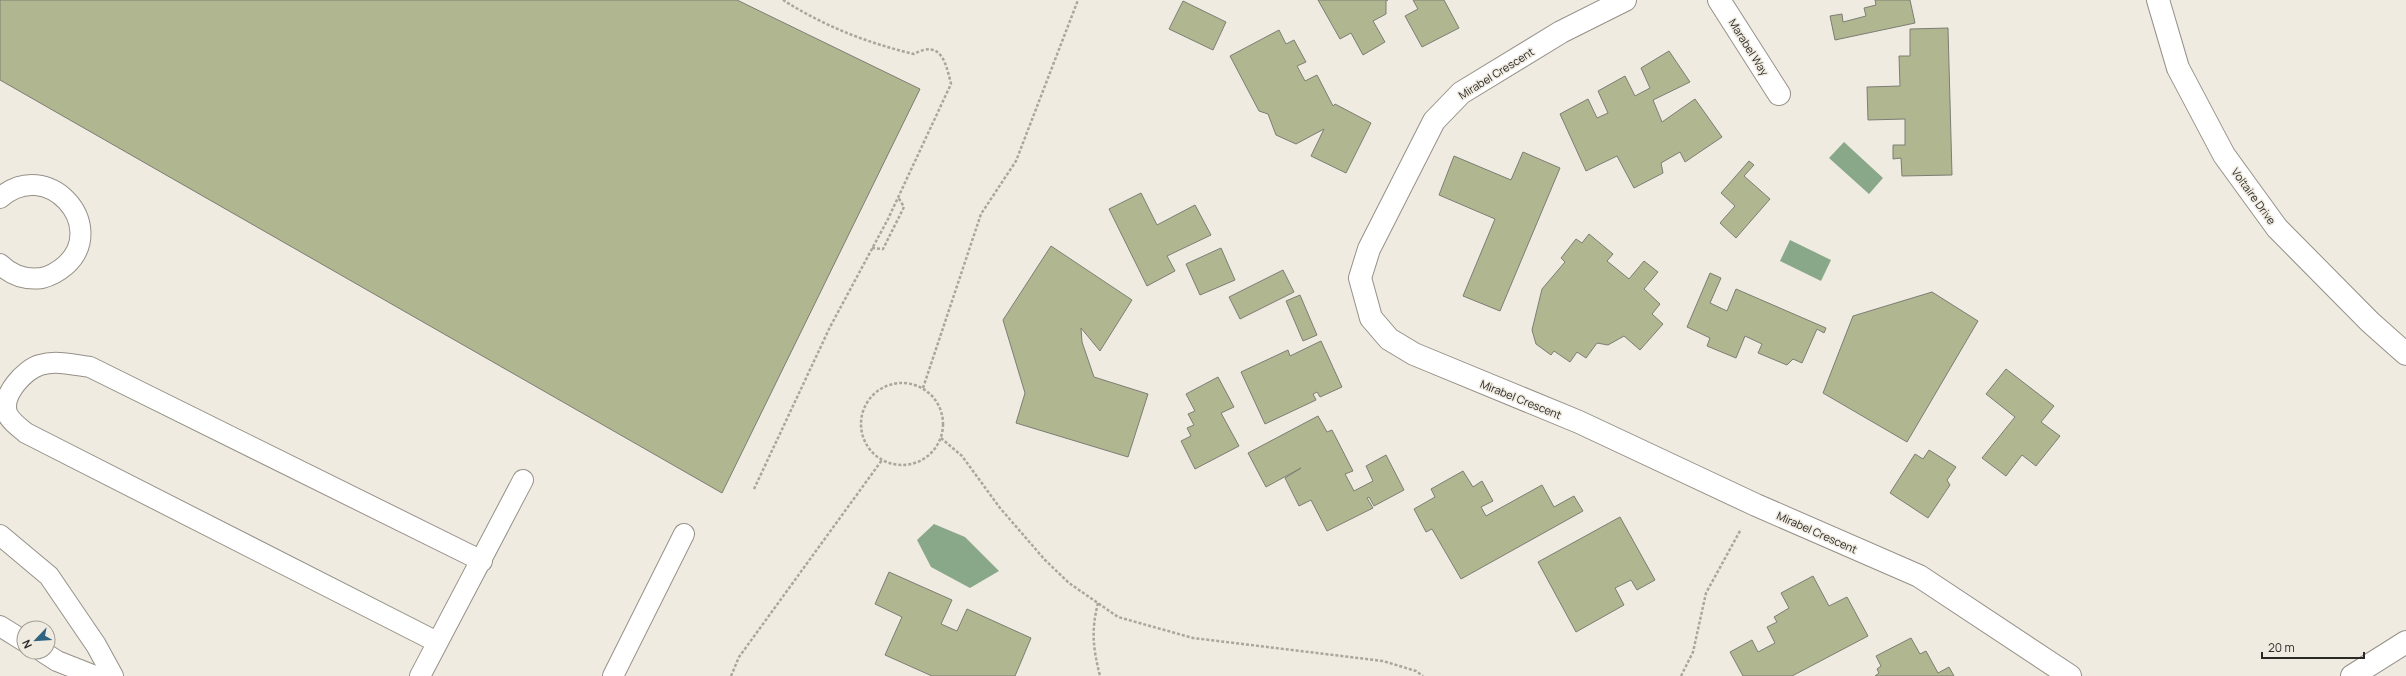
<svg xmlns="http://www.w3.org/2000/svg" width="2406" height="676" font-family="Manrope,sans-serif">
	<style>
		.water { fill: #89a789 }
		.building { fill: #b0b68f; stroke: #7c7e74 }
		.lines { fill: none; stroke-linecap: round; stroke-linejoin: round }
		.lane-casing { stroke: #969188; stroke-width: 22 }
		.street-casing { stroke: #969188; stroke-width: 24 }
		.path { stroke: #aaa69e; stroke-width: 2.5; stroke-dasharray: 3 2; stroke-linecap: butt }
		.lane { stroke: #fff; stroke-width: 20 }
		.street { stroke: #fff; stroke-width: 22 }
		.labels { text-anchor: middle; dominant-baseline: central; stroke-width: 3; stroke-linejoin: round; paint-order: stroke }
		.street-label { font-size: 11px; fill: #2b2926; stroke: #f0ebe1 }
	</style>
	<rect width="100%" height="100%" fill="#f0ebe1"/>
	<!-- water -->
	<g class="water">
		<polygon points="1844,142 1883,178 1869,194 1829,158"/>
		<polygon points="1790,240 1831,260 1821,281 1780,261"/>
		<polygon points="934,524 965,537 999,571 970,588 931,567 917,540"/>
	</g>
	<!-- building -->
	<g class="building">
		<polygon points="0,0 737,0 920,89 722,493 0,80"/>
		<polygon points="1318,0 1388,0 1386,1 1386,14 1373,21 1385,42 1363,55 1351,33 1340,39"/>
		<polygon points="1413,0 1444,0 1459,28 1422,47 1405,16 1418,9"/>
		<polygon points="1875,0 1910,0 1915,23 1835,40 1830,16 1842,14 1843,22 1866,16 1864,8 1876,5"/>
		<polygon points="1183,1 1226,22 1213,50 1169,29"/>
		<polygon points="1948,28 1952,175 1902,176 1901,158 1893,159 1893,145 1905,145 1905,119 1868,120 1867,87 1900,86 1899,56 1910,56 1910,29"/>
		<polygon points="1279,30 1286,44 1294,40 1306,62 1297,66 1305,81 1317,75 1333,106 1335,104 1371,123 1346,173 1311,156 1324,129 1296,144 1276,135 1268,114 1259,111 1230,56"/>
		<polygon points="1669,51 1690,82 1653,100 1662,122 1695,99 1722,137 1685,162 1680,152 1661,163 1663,173 1634,188 1617,156 1586,171 1560,114 1588,99 1597,118 1608,113 1598,91 1625,76 1635,96 1650,88 1641,68"/>
		<polygon points="1523,152 1560,168 1500,311 1463,296 1495,219 1439,195 1454,156 1511,180"/>
		<polygon points="1749,161 1754,165 1744,176 1770,199 1736,238 1720,223 1735,206 1721,193"/>
		<polygon points="1141,193 1157,225 1195,205 1211,235 1167,256 1175,271 1147,286 1109,209"/>
		<polygon points="1589,234 1613,254 1607,261 1629,279 1644,261 1658,272 1644,289 1660,304 1652,314 1663,324 1640,350 1624,336 1608,345 1597,343 1586,358 1577,352 1570,362 1554,351 1551,355 1536,344 1532,330 1542,289 1565,262 1561,258 1576,239 1582,243"/>
		<polygon points="1051,246 1132,300 1100,351 1081,328 1082,342 1094,377 1148,394 1128,457 1016,423 1025,393 1003,320"/>
		<polygon points="1221,248 1235,280 1200,295 1186,264"/>
		<polygon points="1283,270 1294,292 1240,319 1229,297"/>
		<polygon points="1710,273 1721,278 1710,303 1727,311 1736,289 1826,328 1824,333 1817,329 1802,363 1793,359 1787,365 1758,353 1762,344 1745,336 1736,358 1707,346 1710,338 1687,327"/>
		<polygon points="1932,292 1978,321 1907,442 1823,393 1853,316"/>
		<polygon points="1300,295 1317,335 1303,341 1286,301"/>
		<polygon points="1321,341 1342,387 1320,397 1317,392 1313,394 1316,400 1265,424 1241,372 1288,350 1290,356"/>
		<polygon points="2006,369 2054,406 2041,422 2060,436 2036,466 2022,455 2006,476 1982,458 2015,417 1986,394"/>
		<polygon points="1218,377 1234,407 1221,413 1239,446 1195,469 1181,441 1191,436 1187,428 1194,425 1188,414 1195,411 1186,394"/>
		<polygon points="1318,416 1327,432 1332,430 1353,471 1345,474 1354,491 1373,481 1366,466 1386,455 1404,490 1374,506 1369,497 1367,498 1373,508 1327,531 1311,500 1299,506 1285,478 1301,468 1266,487 1248,453"/>
		<polygon points="1929,450 1956,467 1947,480 1950,485 1928,518 1890,493 1915,454 1923,459"/>
		<polygon points="1463,471 1473,487 1482,481 1493,501 1481,507 1486,516 1542,485 1554,507 1574,496 1583,511 1461,579 1432,529 1426,532 1414,509 1435,497 1431,489"/>
		<polygon points="1620,517 1655,580 1637,590 1631,580 1615,588 1624,605 1576,632 1538,562"/>
		<polygon points="889,572 952,600 941,624 957,631 967,609 1031,638 1015,676 932,676 885,655 902,617 875,604"/>
		<polygon points="1813,576 1829,606 1847,597 1868,636 1792,676 1743,676 1730,652 1752,640 1758,652 1775,643 1767,627 1777,622 1774,617 1789,608 1781,593"/>
		<polygon points="1911,638 1920,654 1926,651 1938,673 1949,667 1954,676 1875,676 1879,673 1877,669 1881,666 1876,656"/>
	</g>
	<g class="lines">
		<!-- lane casing -->
		<g class="lane-casing">
			<g id="lane">
				<path d="M0,198C47,156 109,225 66,265C59,271 51,276 42,278C26,280 12,276 0,264"/>
				<polyline points="0,535 49,576 96,645 113,676"/>
				<polyline points="0,626 24,641"/>
				<path d="M437,642L26,433C20,428 10,421 7,413C1,395 25,369 40,365C56,360 74,365 90,367L482,561"/>
				<polyline points="43,652 57,661 95,676"/>
				<polyline points="420,676 523,480"/>
				<polyline points="613,676 684,534"/>
			</g>
		</g>
		<!-- street casing -->
		<g class="street-casing">
			<g id="street">
				<polyline points="1625,0 1561,32 1461,93 1434,121 1369,249 1360,278 1371,318 1389,339 1414,354 1579,422 1756,505 1919,576 2070,676"/>
				<polyline points="1719,0 1779,94"/>
				<polyline points="2158,0 2178,68 2224,155 2277,228 2370,322 2406,354"/>
				<polyline points="2352,676 2406,642"/>
			</g>
		</g>
		<!-- path -->
		<g class="path">
			<polyline points="872,248 883,249 904,207 898,197"/>
			<circle cx="902" cy="424" r="41"/>
			<polyline points="923,388 981,214 1016,161 1078,0"/>
			<polyline points="941,438 962,456 1000,508 1045,560 1069,583 1118,617 1193,638 1383,661 1416,671 1423,676"/>
			<path d="M754,489L830,327L888,219L951,84C946,63 941,39 914,54C867,43 824,26 783,0"/>
			<path d="M1098,603C1091,631 1093,648 1100,676"/>
			<polyline points="731,676 739,657 882,460"/>
			<polyline points="1681,676 1693,652 1706,593 1741,529"/>
		</g>
		<!-- lane -->
		<use href="#lane" class="lane"/>
		<!-- street -->
		<use href="#street" class="street"/>
	</g>
	<g class="labels">
		<!-- street labels -->
		<g class="street-label">
			<text transform="translate(1749 47) rotate(58)">Marabel Way</text>
			<text transform="translate(1496 73) rotate(-32)">Mirabel Crescent</text>
			<text transform="translate(2254 196) rotate(54)">Voltaire Drive</text>
			<text transform="translate(1521 399) rotate(22)">Mirabel Crescent</text>
			<text transform="translate(1817 532) rotate(24)">Mirabel Crescent</text>
		</g>
	</g>
	<!-- north arrow -->
	<g transform="translate(36 640) rotate(245)"><circle r="19" fill="#f0ebe1" stroke="#a19d96"/>
	<path d="M0-3L7 15L0 10L-7 15Z" fill="#2f6480"/>
	<text y="-6" font-size="11" font-weight="bold" text-anchor="middle" fill="#2b2926">N</text>
	</g>
	<!-- scale -->
	<path d="M2262 652v6h102v-6" fill="none" stroke="#2b2926" stroke-width="2"/>
	<text x="2268" y="652" font-size="12" fill="#2b2926" stroke="#f0ebe1" stroke-width="3" paint-order="stroke">20 m</text>
</svg>
